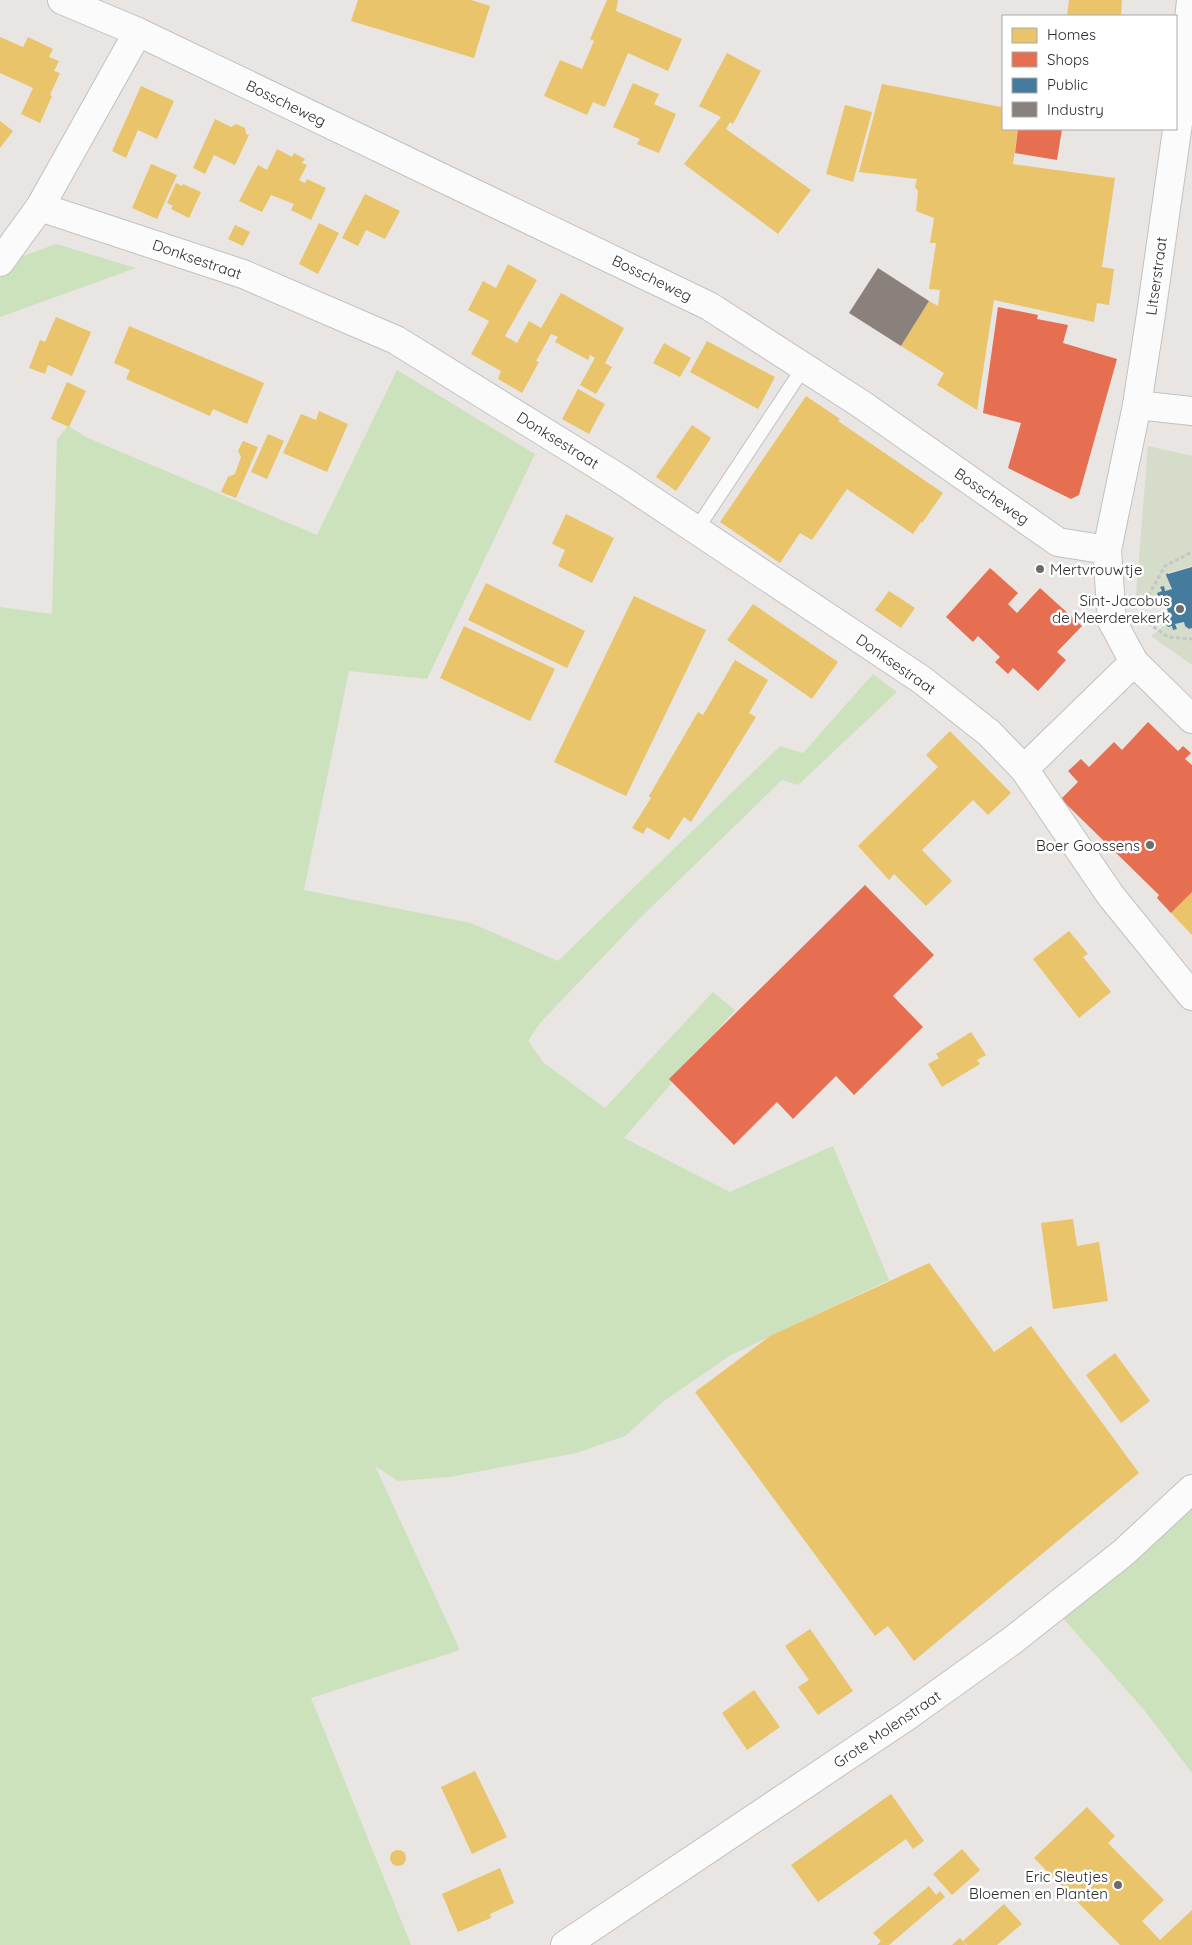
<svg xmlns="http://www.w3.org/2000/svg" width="1192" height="1945" font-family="Quicksand,sans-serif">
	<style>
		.green { fill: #cce2bd }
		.cemetery { fill: #d5dcca }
		.homes { fill: #e9c46a }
		.shops { fill: #e76f51 }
		.public { fill: #457b9d }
		.industry { fill: #8a817c }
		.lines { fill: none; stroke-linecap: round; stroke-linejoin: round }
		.lane-casing { stroke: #c2c1c2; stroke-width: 16 }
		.street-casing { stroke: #c2c1c2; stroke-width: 30 }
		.secondary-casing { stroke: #c2c1c2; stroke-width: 30 }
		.path { stroke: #c6c6c6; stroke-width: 3; stroke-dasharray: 4 2.5; stroke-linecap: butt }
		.lane { stroke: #fcfbfb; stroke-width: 14 }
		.street { stroke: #fcfbfb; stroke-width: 28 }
		.secondary { stroke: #fcfbfb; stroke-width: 28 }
		.poi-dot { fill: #6d6c6b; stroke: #fff; stroke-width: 2 }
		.labels { text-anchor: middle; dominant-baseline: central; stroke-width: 5; stroke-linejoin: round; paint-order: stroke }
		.street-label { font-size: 15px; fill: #2b2b2b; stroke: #fff }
		.poi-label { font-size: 15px; fill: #2b2b2b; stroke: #fff; text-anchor: end }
	</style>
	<rect width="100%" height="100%" fill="#e8e5e2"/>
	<!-- green -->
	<g class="green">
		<polygon points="56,244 136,268 0,317 0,278 12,260"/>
		<polygon points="397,370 535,454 427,679 349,671 304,890 471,923 558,961 780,746 803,753 873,674 897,692 798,785 782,780 640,918 540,1023 528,1041 544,1063 605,1108 713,992 735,1010 624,1138 730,1192 833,1146 889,1280 731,1355 664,1401 625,1436 576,1453 450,1477 398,1481 375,1466 460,1650 311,1698 411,1945 0,1945 0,607 52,614 57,439 68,426 88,438 317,535"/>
		<polygon points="1192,1504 1192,1773 1145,1711 1062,1617"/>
	</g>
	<!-- cemetery -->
	<g class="cemetery">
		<polygon points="1148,446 1192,456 1192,566 1167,573 1172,589 1165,591 1164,586 1160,588 1162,591 1158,593 1158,596 1136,595"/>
		<polygon points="1184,622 1185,626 1189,629 1192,628 1192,665 1151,636 1166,624 1168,627 1172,626 1173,630 1177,629 1175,624"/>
	</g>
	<!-- homes -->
	<g class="homes">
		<polygon points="358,0 471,0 490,6 474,58 351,21"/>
		<polygon points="607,0 618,0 616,11 682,39 668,71 628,53 605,107 593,102 587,115 544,96 560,60 582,69 594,41 590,39"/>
		<polygon points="1069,0 1122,0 1121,16 1067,16"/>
		<polygon points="0,37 23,47 28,37 53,49 49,57 59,61 54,71 60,73 50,95 52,96 40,123 21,114 33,88 0,73"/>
		<polygon points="727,53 761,71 733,124 730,122 726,129 811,190 778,234 684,164 721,117 699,106"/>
		<polygon points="633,83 659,94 654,104 676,114 659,153 637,144 640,139 613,127"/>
		<polygon points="882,84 1001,107 1003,99 1003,129 1018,129 1013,164 1115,178 1102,267 1114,269 1109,305 1097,303 1094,322 994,300 977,410 937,385 944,373 901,346 929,301 938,306 940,290 929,289 936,243 930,243 934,218 916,211 918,191 915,187 917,179 859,172"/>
		<polygon points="141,86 174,101 157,139 138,130 126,158 112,151"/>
		<polygon points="845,105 872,112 853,182 826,174"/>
		<polygon points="215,119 231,127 236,124 245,128 246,134 249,135 235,165 214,155 205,174 193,168"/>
		<polygon points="0,121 13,131 0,148"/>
		<polygon points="277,149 292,157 294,153 305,159 302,163 307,165 299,180 305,183 307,179 326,188 311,220 291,210 294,204 271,195 262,212 239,201 258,165 267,170"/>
		<polygon points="151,164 177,175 157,219 132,208"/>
		<polygon points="176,183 182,186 183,184 201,192 189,218 171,209 173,206 167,203"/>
		<polygon points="365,194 400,211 385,239 366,230 358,246 342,238"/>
		<polygon points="319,223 339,233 318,274 299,264"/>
		<polygon points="235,225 250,232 243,246 228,239"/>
		<polygon points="508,264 537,280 505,336 517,343 529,321 541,328 561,293 624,328 605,363 612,367 596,394 580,385 595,358 590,355 588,360 555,342 558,337 551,334 536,361 539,362 522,393 498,379 501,371 471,354 489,321 468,310 483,281 496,288"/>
		<polygon points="56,317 91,332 72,376 48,365 45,374 29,368 40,340 45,342"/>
		<polygon points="129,326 264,383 247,424 213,409 210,416 126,379 130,370 114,363"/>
		<polygon points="707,341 775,377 758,409 690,372"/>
		<polygon points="664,343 691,358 680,377 653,363"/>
		<polygon points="67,382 86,391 69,427 51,419"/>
		<polygon points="578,389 605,404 589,434 562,419"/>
		<polygon points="806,396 840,419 838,421 943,493 922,523 921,522 913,534 847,489 812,540 800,533 780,563 720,522"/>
		<polygon points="319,411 348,424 327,472 283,453 301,414 316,420"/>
		<polygon points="692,425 711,438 676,491 656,477"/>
		<polygon points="268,434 284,441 267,479 251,472"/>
		<polygon points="243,441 258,447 236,498 221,492 228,477 235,474 241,457 238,451"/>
		<polygon points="566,514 614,538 592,583 558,566 565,550 552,544"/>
		<polygon points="486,583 585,631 567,668 468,620"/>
		<polygon points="889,591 915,608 901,628 875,610"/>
		<polygon points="634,596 706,630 626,796 554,762"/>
		<polygon points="753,604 838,662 812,699 727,640"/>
		<polygon points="464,626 555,669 530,721 440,678"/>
		<polygon points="735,660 768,680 749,713 756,717 691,822 684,817 669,840 647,827 643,834 632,828 651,798 649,796 698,712 703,715"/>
		<polygon points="950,731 1011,793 988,815 973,800 922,850 952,881 926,906 894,874 889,880 858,846 938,767 926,755"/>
		<polygon points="1192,892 1192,935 1171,913"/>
		<polygon points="1069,931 1088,954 1083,957 1111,992 1079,1018 1033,959"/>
		<polygon points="971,1032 986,1055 977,1060 980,1064 942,1087 928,1064 939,1058 936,1054"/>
		<polygon points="1073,1219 1077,1246 1099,1242 1108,1301 1053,1309 1041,1223"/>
		<polygon points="929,1263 994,1352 1031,1326 1139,1473 914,1661 888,1626 875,1636 695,1392 770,1336"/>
		<polygon points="1115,1353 1150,1401 1121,1423 1086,1375"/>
		<polygon points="810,1629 853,1691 818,1715 798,1687 809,1680 785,1646"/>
		<polygon points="754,1690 780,1727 747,1750 722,1713"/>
		<polygon points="475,1771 507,1837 472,1854 441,1787"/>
		<polygon points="891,1794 924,1841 913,1849 906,1839 818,1902 791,1865"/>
		<polygon points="1087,1807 1115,1836 1108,1843 1164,1900 1142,1921 1160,1940 1192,1910 1192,1945 1120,1945 1034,1858"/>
		<polygon points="962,1849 980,1870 952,1895 933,1874"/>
		<circle cx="398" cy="1858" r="8"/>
		<polygon points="500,1868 514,1903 490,1914 491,1918 458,1932 442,1894"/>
		<polygon points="929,1886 936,1895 940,1891 945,1897 889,1945 877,1945 881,1941 873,1933"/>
		<polygon points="1004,1904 1022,1924 997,1945 967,1945 963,1941"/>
		<polygon points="960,1938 966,1945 952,1945"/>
	</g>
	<!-- shops -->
	<g class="shops">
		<polygon points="1018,129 1062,129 1057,160 1015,153"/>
		<polygon points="998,307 1038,315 1037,319 1068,325 1063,343 1117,359 1079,495 1071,499 1008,468 1021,423 983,413"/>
		<polygon points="990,568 1018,593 1008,604 1017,613 1040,588 1082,626 1057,652 1066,660 1038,691 1013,668 1008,674 995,662 1000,657 978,636 973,642 946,617"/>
		<polygon points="1148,722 1178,751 1183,746 1191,753 1185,759 1192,765 1192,892 1171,913 1157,898 1159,895 1061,799 1078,782 1068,771 1081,759 1089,767 1114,742 1122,750"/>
		<polygon points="865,885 934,955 893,996 923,1027 854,1095 836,1076 793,1119 777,1102 734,1145 669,1079"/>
	</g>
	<!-- public -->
	<polygon class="public" points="1192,567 1192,628 1189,629 1185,626 1184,622 1175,624 1177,629 1173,630 1172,626 1168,627 1166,624 1171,622 1163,595 1158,596 1157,593 1162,591 1160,587 1164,586 1165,591 1172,589 1166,575 1167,573 1168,574"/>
	<!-- industry -->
	<polygon class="industry" points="878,268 929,301 901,346 849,313"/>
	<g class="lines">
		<!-- lane casing -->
		<g class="lane-casing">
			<polyline id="lane" points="696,530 804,367"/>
		</g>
		<!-- street casing -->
		<g class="street-casing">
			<g id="street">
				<polyline points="40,207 243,274 396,340 617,477 922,680 989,733 1024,769 1111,896 1192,996"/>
				<polyline points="0,262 40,207 138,32"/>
				<polyline points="1137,405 1192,411"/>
				<polyline points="1024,769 1134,662"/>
				<polyline points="565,1945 907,1716 1013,1640 1123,1553 1192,1489"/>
			</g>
		</g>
		<!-- secondary casing -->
		<g class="secondary-casing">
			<g id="secondary">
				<polyline points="62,0 138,32 709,306 861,404 1058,542 1107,550"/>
				<polyline points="1191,0 1181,102 1151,314 1137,405 1107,550 1112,621 1134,662 1192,719"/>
			</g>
		</g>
		<!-- path -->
		<g class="path">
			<polyline points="1142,607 1165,566 1192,552"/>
			<polyline points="1148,623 1168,637 1192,639"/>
		</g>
		<!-- lane -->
		<use href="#lane" class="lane"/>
		<!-- street -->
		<use href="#street" class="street"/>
		<!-- secondary -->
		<use href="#secondary" class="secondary"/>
	</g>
	<!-- markers -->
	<g class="poi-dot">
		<circle cx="1040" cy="569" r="5"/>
		<circle cx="1180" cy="609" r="5"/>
		<circle cx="1150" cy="845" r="5"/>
		<circle cx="1118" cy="1885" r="5"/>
	</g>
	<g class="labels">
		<!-- street labels -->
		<g class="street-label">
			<text transform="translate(286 103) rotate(26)">Bosscheweg</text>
			<text transform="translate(197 259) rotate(19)">Donksestraat</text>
			<text transform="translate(1156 276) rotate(-82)">Litserstraat</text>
			<text transform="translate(652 278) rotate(26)">Bosscheweg</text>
			<text transform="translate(558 440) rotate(32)">Donksestraat</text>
			<text transform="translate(992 496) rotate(35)">Bosscheweg</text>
			<text transform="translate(896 664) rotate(35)">Donksestraat</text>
			<text transform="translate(887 1729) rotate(-34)">Grote Molenstraat</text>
		</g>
		<!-- poi labels -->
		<g class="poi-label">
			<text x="1050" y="569" text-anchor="start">Mertvrouwtje</text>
			<text x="1170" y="600">Sint-Jacobus<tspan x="1170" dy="17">de Meerderekerk</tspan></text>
			<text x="1140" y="845">Boer Goossens</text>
			<text x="1108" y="1876">Eric Sleutjes<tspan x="1108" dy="17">Bloemen en Planten</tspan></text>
		</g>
	</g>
	<!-- legend -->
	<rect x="1002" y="15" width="175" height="115" fill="#ffffff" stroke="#aaaaaa"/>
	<rect x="1012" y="28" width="25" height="15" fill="#e9c46a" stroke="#aaaaaa"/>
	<text x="1047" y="40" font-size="15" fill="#2b2b2b">Homes</text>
	<rect x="1012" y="52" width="25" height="15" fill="#e76f51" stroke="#aaaaaa"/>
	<text x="1047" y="65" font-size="15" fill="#2b2b2b">Shops</text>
	<rect x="1012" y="78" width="25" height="15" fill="#457b9d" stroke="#aaaaaa"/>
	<text x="1047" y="90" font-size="15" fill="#2b2b2b">Public</text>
	<rect x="1012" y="102" width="25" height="15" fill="#8a817c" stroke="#aaaaaa"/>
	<text x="1047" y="115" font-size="15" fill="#2b2b2b">Industry</text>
</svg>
